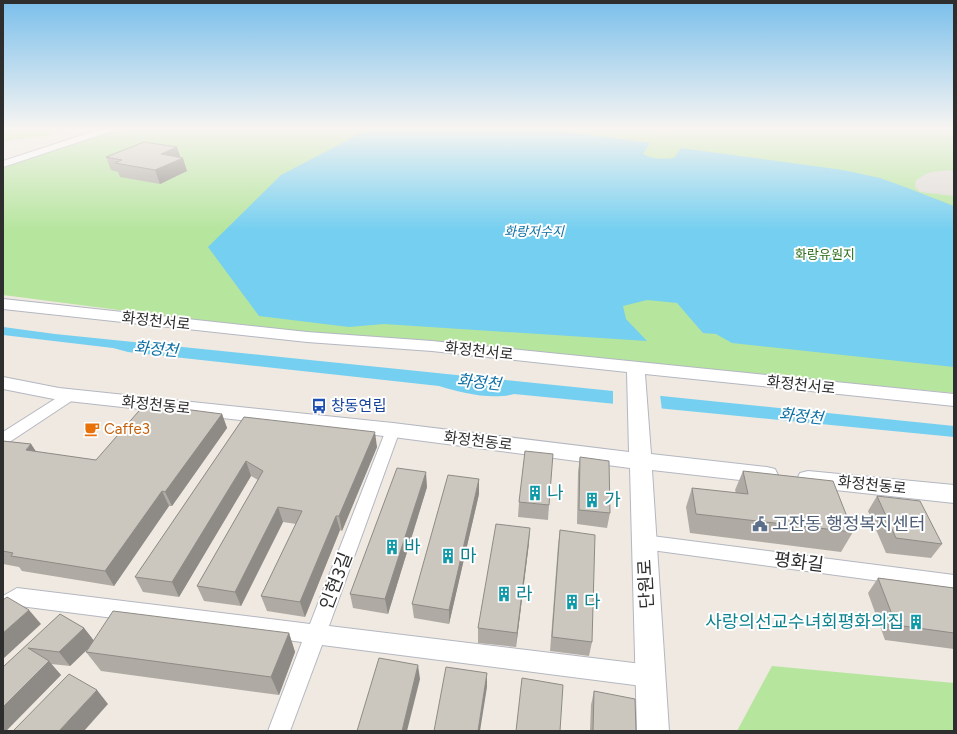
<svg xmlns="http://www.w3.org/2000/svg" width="957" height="734" font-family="Figtree,'Noto Sans KR',sans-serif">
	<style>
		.green { fill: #b6e59e }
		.pitch { fill: #c9ec9a }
		.plaza { fill: #dfdcd8 }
		.water { fill: #75cff0 }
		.pier { fill: #efe9e1 }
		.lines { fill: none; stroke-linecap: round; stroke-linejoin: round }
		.street-casing { stroke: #b4b7c1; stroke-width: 2 }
		.secondary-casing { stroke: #b4b7c1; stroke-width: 2 }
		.street { fill: #fff; fill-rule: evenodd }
		.secondary { fill: #fff; fill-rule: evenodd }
		.wall { fill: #afaba4 }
		.shaded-wall { fill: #8e8b86 }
		.building { fill: #cbc7bf; stroke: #8e8b86 }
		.labels { text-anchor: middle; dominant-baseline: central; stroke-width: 4; stroke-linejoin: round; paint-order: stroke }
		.far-water-label { font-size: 13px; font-style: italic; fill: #0d6fa3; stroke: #fff }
		.far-park-label { font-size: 13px; fill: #2c6e1b; stroke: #fff }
		.street-label { font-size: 15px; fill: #2e2e2e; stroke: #fff }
		.transit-label { font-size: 15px; fill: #164399; stroke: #fff; text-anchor: start }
		.food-label { font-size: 15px; fill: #c56008; stroke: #fff; text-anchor: start }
		.water-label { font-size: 16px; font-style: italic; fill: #0d6fa3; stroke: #fff }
		.near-culture-label { font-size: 18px; fill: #0d838f; stroke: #fff; text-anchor: start }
		.near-service-label { font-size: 18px; fill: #4e5e75; stroke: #fff; text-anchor: start }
		.near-street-label { font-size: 18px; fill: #2e2e2e; stroke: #fff }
	</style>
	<rect width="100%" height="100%" fill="#efe9e1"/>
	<!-- green -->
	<g class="green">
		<polygon points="108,128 954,128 954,393 234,325 3,295 3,162"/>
		<polygon points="772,666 954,683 954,731 737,731"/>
	</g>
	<!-- pitch -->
	<polygon class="pitch" points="3,128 71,128 49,136 3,141 3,136 5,135 3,136"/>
	<!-- plaza -->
	<polygon class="plaza" points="949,170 954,172 954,196 920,192 915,187 916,180 926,174 932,172"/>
	<!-- water -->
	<g class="water">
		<path d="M371,128H539L650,143L643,154C653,160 663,159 674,158L681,148L843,170L880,178L905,187L954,206V367L732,343L716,334L703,333L677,303L647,300L623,306L626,319L647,341L384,324L349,327L259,316L208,247L281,175Z"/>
		<path d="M3,327L55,334L954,426V437L514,394C490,400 462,393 439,386L128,352L113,348L3,335Z"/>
	</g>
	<!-- pier -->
	<polygon class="pier" points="613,389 660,394 662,411 613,406"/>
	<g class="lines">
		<!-- street casing -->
		<g class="street-casing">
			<g id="street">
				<polygon points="71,391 76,392 78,395 76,398 8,443 3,444 3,432 66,392"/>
				<polygon points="393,425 398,426 400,430 329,626 650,665 658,668 661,676 658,684 650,687 322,645 290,731 268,731 302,642 20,606 10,614 3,617 3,596 17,588 310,624 386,430 388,426"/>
				<polygon points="644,535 954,575 954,591 644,549 638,547 635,542 638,537"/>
			</g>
		</g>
		<!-- secondary casing -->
		<g class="secondary-casing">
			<g id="secondary">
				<polygon points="104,128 117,128 115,130 3,167 3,161"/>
				<polygon points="3,299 307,332 432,341 954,394 954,406 645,374 651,454 767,467 775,469 778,475 775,481 767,483 652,470 669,731 637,731 630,468 393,437 59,400 3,389 3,377 59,388 393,423 629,452 627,372 432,351 307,342 3,309"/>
				<polygon points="808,471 954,485 954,503 808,487 800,485 797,479 800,473"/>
			</g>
		</g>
		<!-- street -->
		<use href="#street" class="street"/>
		<!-- secondary -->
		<use href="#secondary" class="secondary"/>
	</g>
	<!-- wall -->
	<g class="wall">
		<polygon points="641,128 667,128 665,131"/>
		<polygon points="106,157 180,157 187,171 160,184 120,177 118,172 111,170"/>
		<polygon points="222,414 227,428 172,506 169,506 114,586 22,571 19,567 3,564 3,441 31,444 36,452 96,460"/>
		<polygon points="244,417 377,447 342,531 340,530 305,617 267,611 261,596 296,524 283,522 241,606 204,601 197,586 258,480 251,476 179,597 143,592 135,577"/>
		<polygon points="580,457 610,513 607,528 577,524 578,472"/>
		<polygon points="743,471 853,532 841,552 690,533 686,507 692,488 736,493 735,490"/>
		<polygon points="427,487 388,614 353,608 350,594"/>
		<polygon points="479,494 449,624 414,618 412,604"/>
		<polygon points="877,496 942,544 931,558 886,553 868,511"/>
		<polygon points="519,502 549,505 548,520 518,517"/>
		<polygon points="560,530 592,642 589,656 550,651 558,545"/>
		<polygon points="529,543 516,647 478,643 478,628"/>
		<polygon points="878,578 954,588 954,649 885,640 868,593"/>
		<polygon points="60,614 84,628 94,641 289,633 295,652 279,695 101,671 86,652 90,647 70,666 51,664 61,675 6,731 3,731 3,667"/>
		<polygon points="594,691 636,731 590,731 591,705"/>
	</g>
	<!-- shaded-wall -->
	<g class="shaded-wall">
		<polygon points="177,147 181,159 183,158 187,171 160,184 155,170 161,154"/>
		<polygon points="222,414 227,428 172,506 165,492"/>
		<polygon points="375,432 377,447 342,531 339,516"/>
		<polygon points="31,444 41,459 26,450"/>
		<polygon points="246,461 251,476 179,597 172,582"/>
		<polygon points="426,472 427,487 388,614 385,599"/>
		<polygon points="479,479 479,494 449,624 449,610"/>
		<polygon points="162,491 169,506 114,586 105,571"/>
		<polygon points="278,507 283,522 241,606 235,592"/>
		<polygon points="336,516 340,530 305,617 300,602"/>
		<polygon points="530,528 529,543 516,647 517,633"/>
		<polygon points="29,610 41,624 3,659 3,633"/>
		<polygon points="84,628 95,642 70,666 59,652"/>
		<polygon points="289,633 295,652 279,695 271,677"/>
		<polygon points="49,661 61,675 6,731 3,731 3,707"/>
		<polygon points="418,665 420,679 407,731 402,731"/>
		<polygon points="487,673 487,687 480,731 478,731"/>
		<polygon points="97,690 108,704 84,731 59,731"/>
	</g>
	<!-- building -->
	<g class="building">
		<polygon points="144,142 177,147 161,154 183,158 155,170 115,163 122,160 106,157"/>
		<polygon points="145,404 222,414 165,492 162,491 105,571 11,556 13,553 3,551 3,441 31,444 26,450 96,460"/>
		<polygon points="244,417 375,432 339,516 336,516 300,602 261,596 302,511 278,507 235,592 197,586 263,471 246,461 172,582 135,577"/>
		<polygon points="525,451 553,454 549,505 519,502"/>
		<polygon points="580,457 609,461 610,513 579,510"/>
		<polygon points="397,468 426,472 385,599 350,594"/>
		<polygon points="743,471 833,481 853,532 696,514 692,488 748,494"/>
		<polygon points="448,475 479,479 449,610 412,604"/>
		<polygon points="877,496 920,501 942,544 896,538"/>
		<polygon points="496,524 530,528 517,633 478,628"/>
		<polygon points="560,530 595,535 592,642 552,637"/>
		<polygon points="878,578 954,588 954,633 896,625"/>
		<polygon points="7,597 29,610 3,633 3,600"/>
		<polygon points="113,611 289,633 271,677 86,652"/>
		<polygon points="60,614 84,628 59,652 28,648 49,661 3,707 3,667"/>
		<polygon points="379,658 418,665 402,731 357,731"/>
		<polygon points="446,667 487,673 478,731 434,731"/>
		<polygon points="69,674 97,690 59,731 13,731"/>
		<polygon points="522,678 563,685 560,731 516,731"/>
		<polygon points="594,691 635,699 636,731 593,731"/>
	</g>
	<!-- sky -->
	<linearGradient id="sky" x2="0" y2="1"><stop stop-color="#7abfeb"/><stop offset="0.56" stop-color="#f8f5f2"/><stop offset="1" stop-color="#f8f5f2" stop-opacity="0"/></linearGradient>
	<rect width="957" height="230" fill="url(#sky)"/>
	<!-- icons -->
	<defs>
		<g id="bus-bare" transform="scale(1.2)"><path d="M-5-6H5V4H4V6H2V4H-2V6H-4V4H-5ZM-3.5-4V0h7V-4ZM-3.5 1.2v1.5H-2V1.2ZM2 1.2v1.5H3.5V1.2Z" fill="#1a4fb4" stroke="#fff" stroke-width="2.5" paint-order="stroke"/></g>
		<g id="cafe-bare" transform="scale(1.2)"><path d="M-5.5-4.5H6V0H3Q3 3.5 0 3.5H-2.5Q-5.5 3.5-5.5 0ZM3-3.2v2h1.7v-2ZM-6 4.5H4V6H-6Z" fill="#e8710a" stroke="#fff" stroke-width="2.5" paint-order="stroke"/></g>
		<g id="building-bare" transform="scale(1.2)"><path d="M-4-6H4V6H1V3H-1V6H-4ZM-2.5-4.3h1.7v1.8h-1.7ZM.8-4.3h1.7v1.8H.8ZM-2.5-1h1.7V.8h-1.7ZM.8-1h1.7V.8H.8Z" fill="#0f9aa8" stroke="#fff" stroke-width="2.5" paint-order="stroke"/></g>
		<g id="civic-bare" transform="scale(1.2)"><path d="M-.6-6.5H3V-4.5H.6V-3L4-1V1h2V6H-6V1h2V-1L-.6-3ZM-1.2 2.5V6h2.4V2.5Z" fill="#5c6f8a" stroke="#fff" stroke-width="2.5" paint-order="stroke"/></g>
	</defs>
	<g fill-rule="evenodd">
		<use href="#bus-bare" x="319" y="406"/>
		<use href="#cafe-bare" x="92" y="429"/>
		<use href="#building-bare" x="535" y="493"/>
		<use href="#building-bare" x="592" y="500"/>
		<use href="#civic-bare" x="760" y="524"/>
		<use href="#building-bare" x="392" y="547"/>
		<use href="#building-bare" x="448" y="556"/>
		<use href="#building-bare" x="504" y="594"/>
		<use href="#building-bare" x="572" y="602"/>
		<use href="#building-bare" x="916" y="622"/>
	</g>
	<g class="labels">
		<!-- far-water labels -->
		<g class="far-water-label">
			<text x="534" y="231">화랑저수지</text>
		</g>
		<!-- far-park labels -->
		<g class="far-park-label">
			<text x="825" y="254">화랑유원지</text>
		</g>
		<!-- street labels -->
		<g class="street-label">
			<text transform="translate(156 321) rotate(6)">화정천서로</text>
			<text transform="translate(479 351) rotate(6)">화정천서로</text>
			<text transform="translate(801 385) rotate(6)">화정천서로</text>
			<text transform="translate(156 405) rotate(6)">화정천동로</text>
			<text transform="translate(478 441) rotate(7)">화정천동로</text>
			<text transform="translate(872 485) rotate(6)">화정천동로</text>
		</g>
		<!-- transit labels -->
		<g class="transit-label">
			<text x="331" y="406">창동연립</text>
		</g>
		<!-- food labels -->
		<g class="food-label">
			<text x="104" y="429">Caffe3</text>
		</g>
		<!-- water labels -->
		<g class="water-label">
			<text transform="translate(156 349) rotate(5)">화정천</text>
			<text transform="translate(479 382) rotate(6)">화정천</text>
			<text transform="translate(801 416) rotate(6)">화정천</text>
		</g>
		<!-- near-culture labels -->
		<g class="near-culture-label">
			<text x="547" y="493">나</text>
			<text x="604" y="500">가</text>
			<text x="404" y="547">바</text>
			<text x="460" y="556">마</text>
			<text x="516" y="594">라</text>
			<text x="584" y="602">다</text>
			<text x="904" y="622" text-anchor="end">사랑의선교수녀회평화의집</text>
		</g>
		<!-- near-service labels -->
		<g class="near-service-label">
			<text x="772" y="524">고잔동 행정복지센터</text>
		</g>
		<!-- near-street labels -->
		<g class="near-street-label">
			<text transform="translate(799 562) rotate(7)">평화길</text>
			<text transform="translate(336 581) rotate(-69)">인현3길</text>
			<text transform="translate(646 584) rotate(-93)">단원로</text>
		</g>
	</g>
	<!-- border -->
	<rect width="957" height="734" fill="none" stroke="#2e2e2e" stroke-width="8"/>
</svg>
